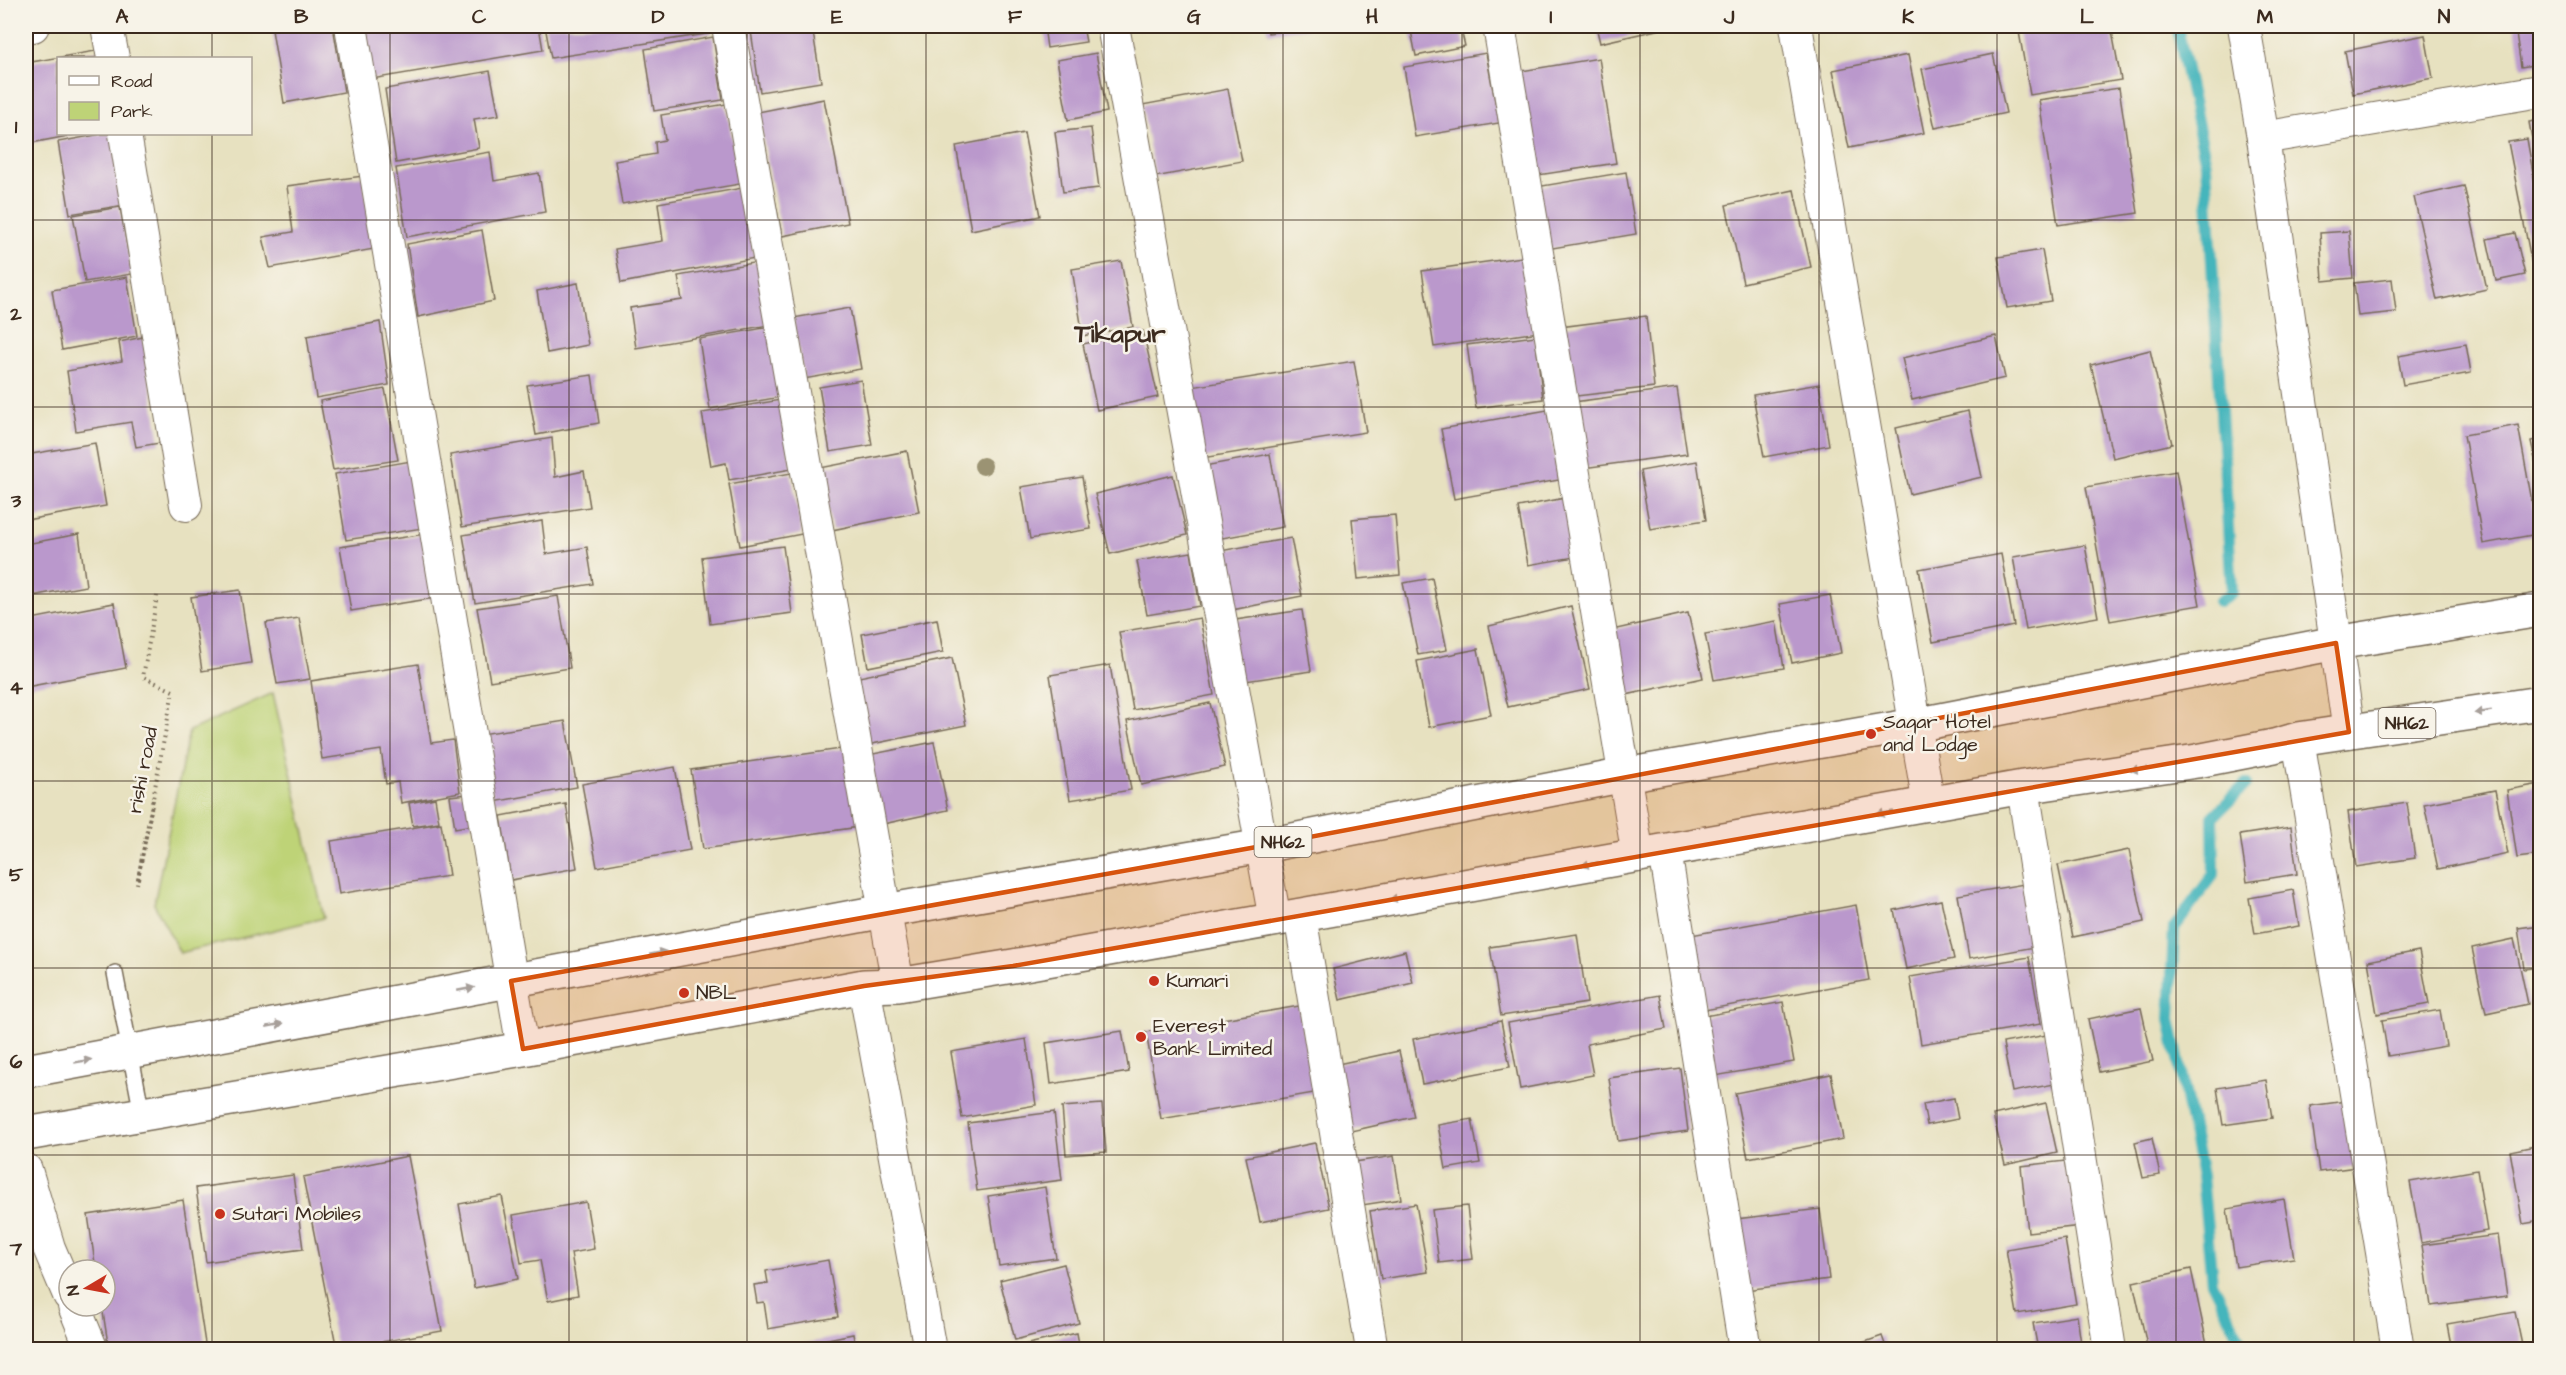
<svg xmlns="http://www.w3.org/2000/svg" width="2566" height="1375" font-family="'Architects Daughter',sans-serif">
	<style>
		.green { fill: #bed377; stroke: #7c7e4a; stroke-width: 1.5 }
		.lines { fill: none; stroke-linecap: round; stroke-linejoin: round }
		.stream { stroke: #45b5bc; stroke-width: 12 }
		.building { fill: #ba98cc }
		.lane-casing { stroke: #776a57; stroke-width: 18 }
		.street-casing { stroke: #776a57; stroke-width: 34 }
		.primary-casing { stroke: #776a57; stroke-width: 36 }
		.path { stroke: #776a57; stroke-width: 4; stroke-dasharray: 1.5 4.5; stroke-linecap: butt }
		.lane { stroke: #fff; stroke-width: 15 }
		.street { stroke: #fff; stroke-width: 32 }
		.primary { stroke: #fff; stroke-width: 33 }
		.tree { fill: #9b9373 }
		.oneway { fill: #a79f9a }
		.marked { fill: #d7540e; fill-opacity: 0.2; stroke: #d7540e; stroke-width: 4.5; stroke-linejoin: round }
		.grid { fill: none; stroke: #3b2a1e; stroke-width: 1.5; stroke-opacity: 0.55 }
		.poi-dot { fill: #c8321e; stroke: #f7f3e8; stroke-width: 2 }
		.labels { text-anchor: middle; dominant-baseline: central; stroke-width: 5; stroke-linejoin: round; paint-order: stroke }
		.shield { fill: #f7f3e8; stroke: #73665b; stroke-width: 1.5 }
		.shield-label { font-size: 18px; font-weight: bold; fill: #3b2a1e }
		.poi-label { font-size: 20px; fill: #3b2a1e; stroke: #f7f3e8; text-anchor: start }
		.street-label { font-size: 20px; fill: #3b2a1e; stroke: #f7f3e8 }
		.district-label { font-size: 26px; font-weight: bold; fill: #3b2a1e; stroke: #f7f3e8 }
		.neatline { fill: none; stroke: #3b2a1e; stroke-width: 2 }
		.grid-label { font-size: 20px; text-anchor: middle; font-weight: bold; fill: #3b2a1e }
	</style>
	<rect width="100%" height="100%" fill="#f7f3e8"/>
	<filter id="ink" filterUnits="userSpaceOnUse"><feTurbulence type="fractalNoise" baseFrequency=".0167" numOctaves="2"/><feDisplacementMap in="SourceGraphic" scale="12" xChannelSelector="R" yChannelSelector="G"/><feConvolveMatrix kernelMatrix="1 2 1 2 8 2 1 2 1" color-interpolation-filters="sRGB"/></filter>
	<filter id="wash" filterUnits="userSpaceOnUse"><feTurbulence type="fractalNoise" baseFrequency=".008" numOctaves="4" result="noise"/><feDisplacementMap in="SourceGraphic" scale="24" xChannelSelector="R" yChannelSelector="G"/><feGaussianBlur stdDeviation="1.35" result="paint"/><feColorMatrix in="noise" values="0 0 0 0 0 0 0 0 0 0 0 0 0 0 0 0 0 1.4 0 .05"/><feComposite in="paint" operator="in"/></filter>
	<g filter="url(#wash)">
		<rect width="100%" height="100%" fill="#e7e1c0"/>
		<!-- green -->
		<polygon class="green" points="273,693 324,918 180,953 154,904 189,731"/>
		<g class="lines">
			<!-- stream -->
			<g class="stream">
				<polyline points="2177,26 2206,164 2232,592 2219,602"/>
				<polyline points="2245,1350 2212,1282 2202,1176 2170,1019 2174,928 2214,874 2213,817 2246,784"/>
			</g>
		</g>
		<g id="blocks">
			<!-- building -->
			<g class="building">
				<polygon points="301,26 333,26 344,92 284,103 272,30"/>
				<polygon points="363,26 539,26 543,50 372,79"/>
				<polygon points="545,26 711,26 712,33 551,58"/>
				<polygon points="788,26 812,26 821,82 760,92 751,31"/>
				<polygon points="1044,26 1083,26 1086,42 1047,48"/>
				<polygon points="1136,26 1157,26 1157,27 1137,30"/>
				<polygon points="1267,26 1308,26 1309,28 1268,33"/>
				<polygon points="1410,26 1460,26 1465,46 1416,56"/>
				<polygon points="1596,26 1674,26 1600,43"/>
				<polygon points="2018,26 2111,26 2121,80 2030,95"/>
				<polygon points="2515,26 2540,26 2540,64 2521,67"/>
				<polygon points="2425,35 2433,78 2353,94 2345,51"/>
				<polygon points="713,37 723,100 654,111 645,49"/>
				<polygon points="101,50 102,58 58,58 58,134 73,135 31,143 26,110 26,63"/>
				<polygon points="1096,53 1107,112 1068,120 1057,60"/>
				<polygon points="1486,53 1499,123 1415,137 1404,67"/>
				<polygon points="1993,54 2006,113 1935,128 1922,69"/>
				<polygon points="1908,55 1924,133 1849,148 1833,70"/>
				<polygon points="1599,58 1616,163 1532,176 1515,72"/>
				<polygon points="490,71 499,115 474,119 479,148 396,163 385,89"/>
				<polygon points="2119,88 2138,213 2058,225 2039,100"/>
				<polygon points="1228,89 1242,161 1155,177 1142,105"/>
				<polygon points="824,99 848,223 782,236 758,112"/>
				<polygon points="726,104 740,184 622,204 615,161 656,154 655,142 665,140 661,115"/>
				<polygon points="2540,120 2540,179 2539,179 2529,122"/>
				<polygon points="1091,128 1099,188 1063,192 1055,132"/>
				<polygon points="1024,133 1040,216 971,230 956,146"/>
				<polygon points="101,134 113,134 125,205 70,214 58,142"/>
				<polygon points="2527,139 2540,212 2540,274 2534,275 2508,142"/>
				<polygon points="490,152 494,181 539,173 545,212 407,237 396,168"/>
				<polygon points="1626,172 1636,234 1547,249 1536,187"/>
				<polygon points="363,176 374,249 270,268 263,237 293,232 287,186"/>
				<polygon points="2464,186 2487,289 2437,300 2414,197"/>
				<polygon points="742,188 755,258 621,283 615,249 663,241 658,203"/>
				<polygon points="1794,190 1811,267 1743,283 1726,205"/>
				<polygon points="120,207 132,274 85,282 73,215"/>
				<polygon points="482,230 494,301 418,317 407,244"/>
				<polygon points="2349,231 2353,278 2323,281 2320,233"/>
				<polygon points="2515,233 2525,275 2496,281 2487,239"/>
				<polygon points="2042,250 2051,301 2007,308 1998,257"/>
				<polygon points="1529,256 1539,332 1434,347 1422,271"/>
				<polygon points="1121,261 1133,327 1083,336 1072,269"/>
				<polygon points="758,262 769,325 636,348 630,308 682,300 678,276"/>
				<polygon points="127,277 137,336 62,350 52,290"/>
				<polygon points="2392,279 2396,312 2358,316 2354,283"/>
				<polygon points="578,283 588,345 547,353 537,291"/>
				<polygon points="850,308 861,369 804,379 793,318"/>
				<polygon points="1646,316 1654,387 1568,397 1560,327"/>
				<polygon points="380,322 389,385 316,398 307,336"/>
				<polygon points="770,327 781,397 710,409 699,339"/>
				<polygon points="1143,331 1158,397 1097,410 1083,344"/>
				<polygon points="1535,336 1543,399 1476,408 1467,345"/>
				<polygon points="1996,336 2005,378 1912,400 1902,358"/>
				<polygon points="143,337 160,443 136,447 131,422 76,431 67,371 122,361 119,342"/>
				<polygon points="2466,344 2471,373 2403,385 2398,356"/>
				<polygon points="2150,350 2172,444 2113,458 2091,365"/>
				<polygon points="1354,361 1366,432 1202,458 1191,387"/>
				<polygon points="592,375 599,423 536,435 527,385"/>
				<polygon points="861,380 872,445 830,452 819,387"/>
				<polygon points="1819,384 1829,445 1764,457 1753,395"/>
				<polygon points="1677,388 1687,454 1583,468 1574,402"/>
				<polygon points="385,389 398,460 333,470 320,401"/>
				<polygon points="780,400 792,469 729,480 726,463 711,466 702,413"/>
				<polygon points="1547,410 1559,480 1454,499 1441,429"/>
				<polygon points="1968,411 1982,477 1910,494 1896,428"/>
				<polygon points="2518,425 2538,534 2483,544 2464,435"/>
				<polygon points="552,438 555,477 584,471 590,507 462,527 450,455"/>
				<polygon points="2540,439 2540,482 2531,441"/>
				<polygon points="95,443 106,506 26,520 26,455"/>
				<polygon points="907,451 919,512 832,530 820,468"/>
				<polygon points="1270,454 1283,527 1217,539 1204,466"/>
				<polygon points="411,461 423,528 346,540 335,474"/>
				<polygon points="1697,461 1706,520 1650,529 1640,471"/>
				<polygon points="2176,471 2200,605 2110,621 2086,487"/>
				<polygon points="791,473 802,534 740,546 729,484"/>
				<polygon points="1173,475 1187,535 1110,554 1095,494"/>
				<polygon points="1082,477 1091,529 1030,539 1021,487"/>
				<polygon points="1565,498 1575,557 1528,565 1518,507"/>
				<polygon points="1395,515 1400,575 1358,579 1352,519"/>
				<polygon points="542,521 546,554 587,547 593,584 475,603 463,535"/>
				<polygon points="79,534 86,586 26,597 26,544"/>
				<polygon points="425,534 435,598 351,611 340,547"/>
				<polygon points="1291,538 1302,596 1232,610 1220,551"/>
				<polygon points="2085,545 2098,617 2026,630 2013,557"/>
				<polygon points="783,546 792,613 710,624 702,557"/>
				<polygon points="1191,552 1200,606 1147,615 1137,561"/>
				<polygon points="2001,554 2014,626 1933,642 1919,569"/>
				<polygon points="1432,578 1447,650 1418,655 1403,583"/>
				<polygon points="240,590 251,663 202,671 191,597"/>
				<polygon points="1830,595 1841,653 1792,663 1780,604"/>
				<polygon points="558,596 570,668 490,681 477,608"/>
				<polygon points="114,603 126,668 26,687 26,620"/>
				<polygon points="1571,606 1590,689 1508,707 1489,626"/>
				<polygon points="1302,610 1311,671 1239,682 1229,621"/>
				<polygon points="1688,613 1703,678 1626,695 1612,630"/>
				<polygon points="299,618 310,679 277,684 266,623"/>
				<polygon points="1200,618 1214,695 1133,710 1119,632"/>
				<polygon points="937,619 943,652 868,667 862,634"/>
				<polygon points="1776,621 1784,668 1714,680 1705,634"/>
				<polygon points="1478,649 1491,715 1429,727 1417,661"/>
				<polygon points="952,658 966,725 867,745 854,678"/>
				<polygon points="418,664 431,743 453,740 460,792 401,803 398,782 386,784 381,750 322,759 311,681"/>
				<polygon points="1110,665 1131,790 1070,800 1050,675"/>
				<polygon points="1210,703 1225,767 1141,785 1127,721"/>
				<polygon points="565,721 577,787 494,802 481,734"/>
				<polygon points="934,742 948,810 883,824 868,755"/>
				<polygon points="848,748 859,827 703,849 691,770"/>
				<polygon points="675,767 690,850 597,867 582,784"/>
				<polygon points="2540,784 2540,855 2517,858 2507,790"/>
				<polygon points="2495,790 2508,854 2438,869 2424,804"/>
				<polygon points="468,794 473,825 455,828 450,796"/>
				<polygon points="435,798 439,822 413,826 409,803"/>
				<polygon points="2407,803 2415,858 2356,867 2348,812"/>
				<polygon points="566,804 577,868 511,880 501,816"/>
				<polygon points="441,823 449,876 339,894 331,841"/>
				<polygon points="2291,827 2297,874 2247,882 2240,835"/>
				<polygon points="2129,850 2144,922 2073,937 2058,865"/>
				<polygon points="2024,884 2035,947 1969,959 1958,895"/>
				<polygon points="2293,890 2299,926 2255,934 2249,898"/>
				<polygon points="1941,900 1954,959 1906,969 1894,910"/>
				<polygon points="1856,905 1869,980 1705,1010 1691,935"/>
				<polygon points="2540,925 2540,967 2524,969 2518,928"/>
				<polygon points="1577,934 1587,1003 1501,1016 1490,947"/>
				<polygon points="2514,939 2528,1004 2486,1013 2472,948"/>
				<polygon points="1405,951 1413,983 1340,1000 1333,969"/>
				<polygon points="2419,951 2429,1004 2377,1014 2368,961"/>
				<polygon points="2029,957 2041,1024 1921,1044 1910,977"/>
				<polygon points="1660,995 1666,1029 1587,1044 1593,1075 1520,1089 1508,1023"/>
				<polygon points="1783,1002 1794,1062 1715,1076 1704,1016"/>
				<polygon points="1299,1006 1314,1093 1161,1119 1146,1032"/>
				<polygon points="2141,1008 2153,1061 2099,1072 2088,1019"/>
				<polygon points="2440,1010 2446,1046 2388,1056 2382,1020"/>
				<polygon points="1501,1021 1510,1067 1422,1084 1413,1039"/>
				<polygon points="1122,1031 1129,1072 1051,1084 1046,1043"/>
				<polygon points="2046,1035 2055,1084 2012,1092 2003,1043"/>
				<polygon points="1026,1039 1036,1105 962,1118 951,1052"/>
				<polygon points="1399,1051 1414,1117 1347,1132 1333,1065"/>
				<polygon points="1680,1068 1688,1131 1618,1141 1609,1078"/>
				<polygon points="1831,1074 1843,1139 1748,1158 1735,1093"/>
				<polygon points="2266,1080 2272,1118 2223,1125 2217,1088"/>
				<polygon points="1954,1098 1958,1119 1927,1125 1923,1104"/>
				<polygon points="2353,1100 2364,1166 2319,1172 2310,1106"/>
				<polygon points="2046,1103 2057,1153 2005,1165 1993,1115"/>
				<polygon points="1102,1104 1106,1152 1066,1155 1062,1107"/>
				<polygon points="1054,1112 1062,1180 977,1191 968,1123"/>
				<polygon points="1472,1119 1480,1163 1446,1169 1438,1125"/>
				<polygon points="2152,1138 2160,1175 2143,1178 2135,1142"/>
				<polygon points="1315,1143 1329,1208 1260,1222 1246,1157"/>
				<polygon points="2540,1145 2540,1221 2523,1224 2510,1151"/>
				<polygon points="408,1156 442,1331 337,1350 303,1177"/>
				<polygon points="1394,1156 1401,1199 1362,1205 1355,1162"/>
				<polygon points="2074,1160 2081,1226 2028,1232 2021,1166"/>
				<polygon points="2477,1170 2487,1231 2421,1243 2410,1182"/>
				<polygon points="293,1175 303,1249 206,1262 196,1188"/>
				<polygon points="1045,1187 1056,1258 999,1266 988,1196"/>
				<polygon points="502,1196 518,1279 474,1288 459,1204"/>
				<polygon points="2284,1199 2294,1258 2236,1267 2227,1209"/>
				<polygon points="183,1200 206,1350 109,1350 102,1306 105,1306 105,1270 96,1270 88,1215"/>
				<polygon points="586,1202 594,1249 571,1253 578,1295 548,1301 540,1260 521,1263 513,1215"/>
				<polygon points="1416,1204 1428,1272 1381,1279 1370,1211"/>
				<polygon points="1467,1206 1473,1259 1439,1263 1432,1210"/>
				<polygon points="1820,1209 1829,1279 1746,1290 1736,1219"/>
				<polygon points="2498,1235 2507,1296 2431,1306 2422,1245"/>
				<polygon points="2065,1239 2076,1304 2017,1314 2006,1249"/>
				<polygon points="828,1260 838,1317 768,1329 764,1302 757,1303 754,1285 768,1283 766,1271"/>
				<polygon points="1064,1264 1079,1323 1015,1340 1000,1280"/>
				<polygon points="2191,1269 2207,1344 2183,1350 2148,1350 2133,1282"/>
				<polygon points="2515,1312 2523,1350 2452,1350 2447,1324"/>
				<polygon points="2077,1316 2082,1350 2038,1350 2033,1323"/>
				<polygon points="1077,1333 1080,1350 1007,1350 1006,1349"/>
				<polygon points="853,1334 856,1350 788,1350 788,1347"/>
				<polygon points="1882,1336 1887,1350 1845,1350 1845,1349"/>
			</g>
		</g>
	</g>
	<g filter="url(#ink)">
		<use href="#blocks" fill-opacity="0" stroke="#776a57" stroke-width="1.5"/>
		<g class="lines">
			<!-- lane casing -->
			<g class="lane-casing">
				<polyline id="lane" points="115,973 142,1114"/>
			</g>
			<!-- street casing -->
			<g class="street-casing">
				<g id="street">
					<polyline points="107,26 113,58"/>
					<polyline points="351,26 523,1049"/>
					<polyline points="728,26 898,985"/>
					<polyline points="1113,26 1275,920"/>
					<polyline points="1499,26 1638,856"/>
					<polyline points="1796,26 1929,805"/>
					<polyline points="2244,26 2263,138 2349,732"/>
					<polyline points="26,27 33,26"/>
					<polyline points="125,134 186,505"/>
					<polyline points="2263,138 2540,91"/>
					<polyline points="2298,739 2398,1350"/>
					<polyline points="2023,787 2110,1350"/>
					<polyline points="1665,851 1745,1350"/>
					<polyline points="1300,915 1372,1350"/>
					<polyline points="864,986 930,1350"/>
					<polyline points="26,1170 49,1248 69,1295"/>
					<polyline points="74,1306 92,1350"/>
				</g>
			</g>
			<!-- primary casing -->
			<g class="primary-casing">
				<g id="primary">
					<polyline points="26,1071 885,911 1262,846 1625,775 1915,725 2336,643 2540,610"/>
					<polyline points="26,1134 523,1049 864,986 898,985 1013,966 2023,787 2197,761 2274,746 2298,739 2540,703"/>
				</g>
			</g>
			<!-- path -->
			<polyline class="path" points="153,800 137,884 173,691 143,677 157,596"/>
			<!-- lane -->
			<use href="#lane" class="lane"/>
			<!-- street -->
			<use href="#street" class="street"/>
			<!-- primary -->
			<use href="#primary" class="primary"/>
		</g>
		<!-- trees -->
		<circle class="tree" cx="983" cy="466" r="9"/>
		<!-- one-way arrows -->
		<defs><path id="oneway-solid" d="M-6-.8H1V-3.2L6.5 0L1 3.2V.8H-6Z" transform="scale(1.5)"/></defs>
		<g class="oneway">
			<use href="#oneway-solid" transform="translate(2483 712) rotate(171)"/>
			<use href="#oneway-solid" transform="translate(2139 769) rotate(172)"/>
			<use href="#oneway-solid" transform="translate(1885 813) rotate(170)"/>
			<use href="#oneway-solid" transform="translate(1590 864) rotate(170)"/>
			<use href="#oneway-solid" transform="translate(1398 898) rotate(170)"/>
			<use href="#oneway-solid" transform="translate(658 953) rotate(-11)"/>
			<use href="#oneway-solid" transform="translate(466 989) rotate(-11)"/>
			<use href="#oneway-solid" transform="translate(275 1025) rotate(-11)"/>
			<use href="#oneway-solid" transform="translate(83 1061) rotate(-10)"/>
		</g>
	</g>
	<!-- marked area -->
	<path class="marked" d="M2336,643L2349,732L1013,966L864,986L523,1049L511,981L1262,846Z"/>
	<!-- grid -->
	<path class="grid" d="M212,26V58M390,26V1350M569,26V1350M747,26V1350M926,26V1350M1104,26V1350M1283,26V1350M1462,26V1350M1640,26V1350M1819,26V1350M1997,26V1350M2176,26V1350M2354,26V1350M212,134V1350M26,220H2540M26,407H2540M26,594H2540M26,781H2540M26,968H2540M26,1155H2540"/>
	<!-- markers -->
	<g class="poi-dot">
		<circle cx="1871" cy="734" r="6"/>
		<circle cx="1154" cy="981" r="6"/>
		<circle cx="684" cy="993" r="6"/>
		<circle cx="1141" cy="1037" r="6"/>
		<circle cx="220" cy="1214" r="6"/>
	</g>
	<g class="labels">
		<!-- shield labels -->
		<g class="shield">
			<rect x="2378.5" y="708" width="57" height="30" rx="4.5"/>
			<rect x="1254.5" y="827" width="57" height="30" rx="4.5"/>
		</g>
		<g class="shield-label">
			<text x="2407" y="723">NH62</text>
			<text x="1283" y="842">NH62</text>
		</g>
		<!-- poi labels -->
		<g class="poi-label">
			<text x="1883" y="722">Sagar Hotel<tspan x="1883" dy="23">and Lodge</tspan></text>
			<text x="1166" y="981">Kumari</text>
			<text x="696" y="993">NBL</text>
			<text x="1153" y="1026">Everest<tspan x="1153" dy="23">Bank Limited</tspan></text>
			<text x="232" y="1214">Sutari Mobiles</text>
		</g>
		<!-- street labels -->
		<g class="street-label">
			<text transform="translate(143 770) rotate(-79)">rishi road</text>
		</g>
		<!-- district labels -->
		<g class="district-label">
			<text x="1120" y="334">Tikapur</text>
		</g>
	</g>
	<!-- margin -->
	<rect width="2566" height="1375" fill="none" stroke="#f7f3e8" stroke-width="66"/>
	<!-- legend -->
	<rect x="57" y="57" width="195" height="78" fill="#f7f3e8" stroke="#aca397" stroke-width="1.5"/>
	<rect x="69" y="76" width="30" height="9" fill="#ffffff" stroke="#aca397" stroke-width="1.5"/>
	<text x="111" y="87" font-size="18" fill="#3b2a1e">Road</text>
	<rect x="69" y="102" width="30" height="18" fill="#bed377" stroke="#aca397" stroke-width="1.5"/>
	<text x="111" y="117" font-size="18" fill="#3b2a1e">Park</text>
	<!-- north arrow -->
	<g transform="translate(87 1288) rotate(260)"><circle r="28" fill="#f7f3e8" stroke="#aca397" stroke-width="1.5"/>
	<path d="M0-4.5L10 22L0 15L-10 22Z" fill="#c8321e"/>
	<text y="-9" font-size="16" font-weight="bold" text-anchor="middle" fill="#3b2a1e">N</text>
	</g>
	<rect x="33" y="33" width="2500" height="1309" class="neatline"/>
	<g class="grid-label">
		<text x="122" y="23">A</text>
		<text x="301" y="23">B</text>
		<text x="479" y="23">C</text>
		<text x="658" y="23">D</text>
		<text x="837" y="23">E</text>
		<text x="1015" y="23">F</text>
		<text x="1194" y="23">G</text>
		<text x="1372" y="23">H</text>
		<text x="1551" y="23">I</text>
		<text x="1729" y="23">J</text>
		<text x="1908" y="23">K</text>
		<text x="2087" y="23">L</text>
		<text x="2265" y="23">M</text>
		<text x="2444" y="23">N</text>
		<text x="16" y="133">1</text>
		<text x="16" y="320">2</text>
		<text x="16" y="507">3</text>
		<text x="16" y="694">4</text>
		<text x="16" y="881">5</text>
		<text x="16" y="1068">6</text>
		<text x="16" y="1255">7</text>
	</g>
</svg>
